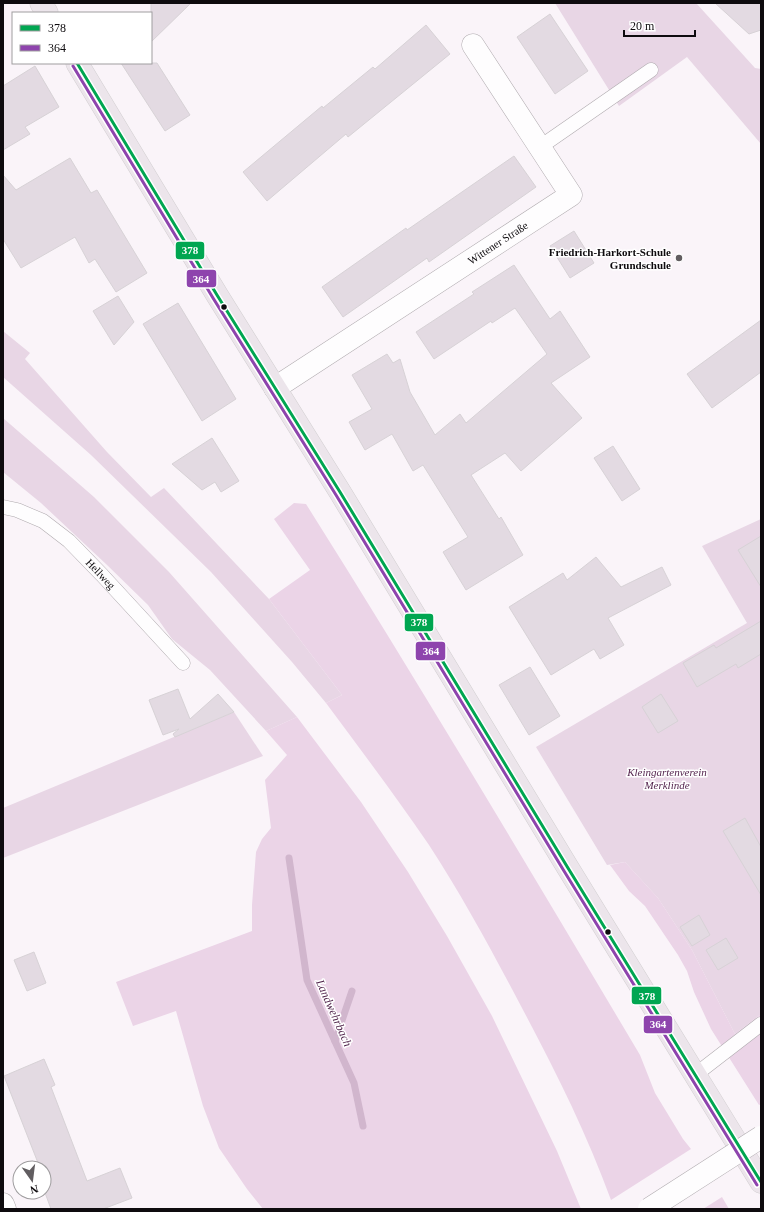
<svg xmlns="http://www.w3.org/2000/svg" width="764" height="1212" font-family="Georgia,serif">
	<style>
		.green { fill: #e8d6e5 }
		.forest { fill: #ebd4e7 }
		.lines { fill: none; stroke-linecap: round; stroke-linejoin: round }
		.stream { stroke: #d1b6cd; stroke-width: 7 }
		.building { fill: #e3dae2; stroke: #d7d2d6 }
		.lane-casing { stroke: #b0abaf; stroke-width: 15 }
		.street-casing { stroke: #b0abaf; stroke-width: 23 }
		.primary-casing { stroke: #d2cfd1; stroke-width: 23 }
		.lane { stroke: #fefdfe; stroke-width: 14 }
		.street { stroke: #fefdfe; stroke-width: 22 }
		.primary { stroke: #ece5eb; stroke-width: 22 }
		.secondary-bridge-casing { stroke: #b0abaf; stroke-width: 23; stroke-linecap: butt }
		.secondary-bridge { stroke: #fefdfe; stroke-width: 22 }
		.bus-1-casing { stroke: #fff; stroke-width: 6 }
		.bus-2-casing { stroke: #fff; stroke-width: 6 }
		.bus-1 { stroke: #00a651; stroke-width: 3 }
		.bus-2 { stroke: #8e44ad; stroke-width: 3 }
		.poi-dot { fill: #615d60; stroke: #fff; stroke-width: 1.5 }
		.bus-dot { fill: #0e0b0e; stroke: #fff; stroke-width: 1.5 }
		.labels { text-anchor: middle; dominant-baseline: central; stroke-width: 3; stroke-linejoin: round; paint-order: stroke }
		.street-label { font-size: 11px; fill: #0e0b0e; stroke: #fff }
		.poi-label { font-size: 11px; font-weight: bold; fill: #0e0b0e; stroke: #fff; text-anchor: end }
		.park-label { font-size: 11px; font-style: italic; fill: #55264f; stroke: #fff }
		.water-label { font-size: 12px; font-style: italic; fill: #4c1f47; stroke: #fff }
		.line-badge { stroke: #fff; stroke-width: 1.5 }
		.badge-label { font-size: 11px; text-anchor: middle; font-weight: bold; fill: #fff }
	</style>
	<rect width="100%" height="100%" fill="#faf4f9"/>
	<!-- green -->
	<g class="green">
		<polygon points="555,3 696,3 755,68 761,69 761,144 687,57 619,106"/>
		<polygon points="3,331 30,353 25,359 107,452 151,497 164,488 269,599 342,695 326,703 292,662 211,572 91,455 3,377"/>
		<polygon points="3,418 94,497 169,572 297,717 266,731 210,670 172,639 148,605 106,564 41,503 3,472"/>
		<polygon points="761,519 761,1014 735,1034 692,950 658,898 625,862 607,865 536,747 747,623 702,546"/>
		<polygon points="234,712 263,756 3,858 3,808"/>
	</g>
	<!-- forest -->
	<g class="forest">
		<path d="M294,503L306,504C420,685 530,870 640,1055L655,1093L683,1139L691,1149L611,1200C587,1134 555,1070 522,1008C493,953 463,897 429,845C396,797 361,750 326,703L342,695L269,599L310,570L274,519Z"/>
		<polygon points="297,717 361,802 408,872 447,936 492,1016 557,1151 581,1209 263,1209 247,1189 219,1148 203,1106 176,1011 133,1026 116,982 252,931 252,905 256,852 262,839 271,828 265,780 287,755 266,731"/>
		<polygon points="625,862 658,898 692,950 735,1034 761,1014 761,1104 759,1105 711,1029 694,992 687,971 678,955 645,906 629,891 610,865"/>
		<polygon points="722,1197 729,1209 703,1209"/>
	</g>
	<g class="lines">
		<!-- stream -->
		<g class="stream">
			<polyline points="289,858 307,980 354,1083 363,1126"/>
			<polyline points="335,1041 352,991"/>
		</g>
	</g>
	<!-- building -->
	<g class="building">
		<polygon points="151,3 191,3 151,42"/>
		<polygon points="715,3 761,3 761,30 749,34"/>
		<polygon points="550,14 588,71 555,94 517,37"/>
		<polygon points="426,25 450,54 348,137 346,134 267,201 243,172 322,106 323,108 373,67 375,69"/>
		<polygon points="121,63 157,63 190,115 165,131"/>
		<polygon points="35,66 59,107 25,127 30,134 3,150 3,86"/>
		<polygon points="514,156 536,187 429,262 427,258 343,317 322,287 406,228 407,230"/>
		<polygon points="70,158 91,193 97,190 147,273 116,292 95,259 89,263 75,237 21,268 3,239 3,175 16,190"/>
		<polygon points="574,231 594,263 570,278 550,246"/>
		<polygon points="514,265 550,319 560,311 590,357 551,383 582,418 521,471 505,453 471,475 499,519 501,517 523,555 466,590 443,552 468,537 423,465 413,471 392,434 365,450 349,422 372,409 352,375 387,354 393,363 400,359 410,392 435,435 460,414 466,423 547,354 515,308 492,323 491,321 434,359 416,332 474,294 472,292"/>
		<polygon points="118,296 134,322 114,345 93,311"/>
		<polygon points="178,303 236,399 202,421 143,324"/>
		<polygon points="761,320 761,372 712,408 687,374"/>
		<polygon points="212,438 239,481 221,492 215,482 202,490 172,464"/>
		<polygon points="613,446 640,489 622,501 594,458"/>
		<polygon points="761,536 761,587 738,550"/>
		<polygon points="596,557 621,587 662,567 671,585 608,618 624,645 600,659 594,649 551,675 509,607 563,573 567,580"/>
		<polygon points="761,621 761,654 738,668 736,664 697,687 683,663 714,645 716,648"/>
		<polygon points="530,667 560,716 529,735 499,685"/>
		<polygon points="178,689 190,719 218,694 234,712 175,737 173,734 179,729 163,735 149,700"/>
		<polygon points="661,694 678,721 658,733 642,707"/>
		<polygon points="745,818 761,847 761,895 723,831"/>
		<polygon points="699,915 710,935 692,946 680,927"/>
		<polygon points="726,938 738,958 718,970 706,950"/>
		<polygon points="34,952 46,983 27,991 14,960"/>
		<polygon points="44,1059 55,1085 51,1087 87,1181 120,1168 132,1198 103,1209 51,1209 44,1190 44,1168 40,1168 4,1076"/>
	</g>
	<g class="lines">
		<!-- lane casing -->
		<g class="lane-casing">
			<g id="lane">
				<polyline points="540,147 651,70"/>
				<path id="s1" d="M3,507L17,510L43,521L69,541L102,575L183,663"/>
				<polyline points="695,1075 761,1024"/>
			</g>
		</g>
		<!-- street casing -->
		<g class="street-casing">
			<g id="street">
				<path id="s2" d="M275,388L571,195L473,45"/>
				<polyline points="3,1204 5,1209"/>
			</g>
		</g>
		<!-- primary casing -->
		<g class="primary-casing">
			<g id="primary">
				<polyline points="41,3 47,13"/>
				<polyline points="77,63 217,295 340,492 568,868 761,1182"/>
			</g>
		</g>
		<!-- lane -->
		<use href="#lane" class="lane"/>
		<!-- street -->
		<use href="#street" class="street"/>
		<!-- primary -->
		<use href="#primary" class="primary"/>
		<!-- secondary-bridge casing -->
		<g class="secondary-bridge-casing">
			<polyline id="secondary-bridge" points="649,1209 761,1137"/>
		</g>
		<!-- secondary-bridge -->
		<use href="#secondary-bridge" class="secondary-bridge"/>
		<!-- bus-1 casing -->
		<g class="bus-1-casing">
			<polyline id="bus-1" points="77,63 217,295 340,492 568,868 761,1182"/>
		</g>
		<!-- bus-2 casing -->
		<g class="bus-2-casing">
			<polyline id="bus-2" points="73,66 213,298 336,495 564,871 757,1185"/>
		</g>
		<!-- bus-1 -->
		<use href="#bus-1" class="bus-1"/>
		<!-- bus-2 -->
		<use href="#bus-2" class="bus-2"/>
	</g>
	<!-- markers -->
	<circle class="poi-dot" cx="679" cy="258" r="4"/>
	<g class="bus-dot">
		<circle cx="224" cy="307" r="3.5"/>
		<circle cx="608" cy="932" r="3.5"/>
	</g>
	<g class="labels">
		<!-- street labels -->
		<g class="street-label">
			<text stroke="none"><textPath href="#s2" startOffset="266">Wittener Straße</textPath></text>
			<text stroke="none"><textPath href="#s1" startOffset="121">Hellweg</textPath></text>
		</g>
		<!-- poi labels -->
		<g class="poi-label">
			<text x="671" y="252">Friedrich-Harkort-Schule<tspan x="671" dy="13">Grundschule</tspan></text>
		</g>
		<!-- park labels -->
		<g class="park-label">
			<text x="667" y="772">Kleingartenverein<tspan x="667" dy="13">Merklinde</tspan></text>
		</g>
		<!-- water labels -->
		<g class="water-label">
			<text transform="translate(334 1013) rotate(66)">Landwehrbach</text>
		</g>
	</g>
	<g class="line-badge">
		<rect x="175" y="241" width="30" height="19" rx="4" fill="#00a651"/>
		<rect x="186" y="269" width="31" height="19" rx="4" fill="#8e44ad"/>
		<rect x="404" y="613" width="30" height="19" rx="4" fill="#00a651"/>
		<rect x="415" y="641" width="31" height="20" rx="4" fill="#8e44ad"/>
		<rect x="631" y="986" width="31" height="19" rx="4" fill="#00a651"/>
		<rect x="643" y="1015" width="30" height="19" rx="4" fill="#8e44ad"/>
	</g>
	<g class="badge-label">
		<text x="190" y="254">378</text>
		<text x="201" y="283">364</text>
		<text x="419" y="626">378</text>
		<text x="431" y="655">364</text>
		<text x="647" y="1000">378</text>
		<text x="658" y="1028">364</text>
	</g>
	<!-- border -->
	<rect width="764" height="1212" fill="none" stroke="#0e0b0e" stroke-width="8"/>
	<!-- legend -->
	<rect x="12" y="12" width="140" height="52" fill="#ffffff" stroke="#9f9d9f"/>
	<rect x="20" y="25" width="20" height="6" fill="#00a651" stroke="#9f9d9f"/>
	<text x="48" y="32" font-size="12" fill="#0e0b0e">378</text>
	<rect x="20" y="45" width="20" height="6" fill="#8e44ad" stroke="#9f9d9f"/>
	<text x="48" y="52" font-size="12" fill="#0e0b0e">364</text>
	<!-- north arrow -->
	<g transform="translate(32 1180) rotate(166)"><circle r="19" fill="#ffffff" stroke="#9f9d9f"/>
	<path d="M0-3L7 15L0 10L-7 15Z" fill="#615d60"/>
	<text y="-6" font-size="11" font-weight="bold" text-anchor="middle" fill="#0e0b0e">N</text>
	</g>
	<!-- scale -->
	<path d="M624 30v6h71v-6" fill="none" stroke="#0e0b0e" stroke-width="2"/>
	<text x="630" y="30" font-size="12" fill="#0e0b0e" stroke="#ffffff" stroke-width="3" paint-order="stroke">20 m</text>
</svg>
